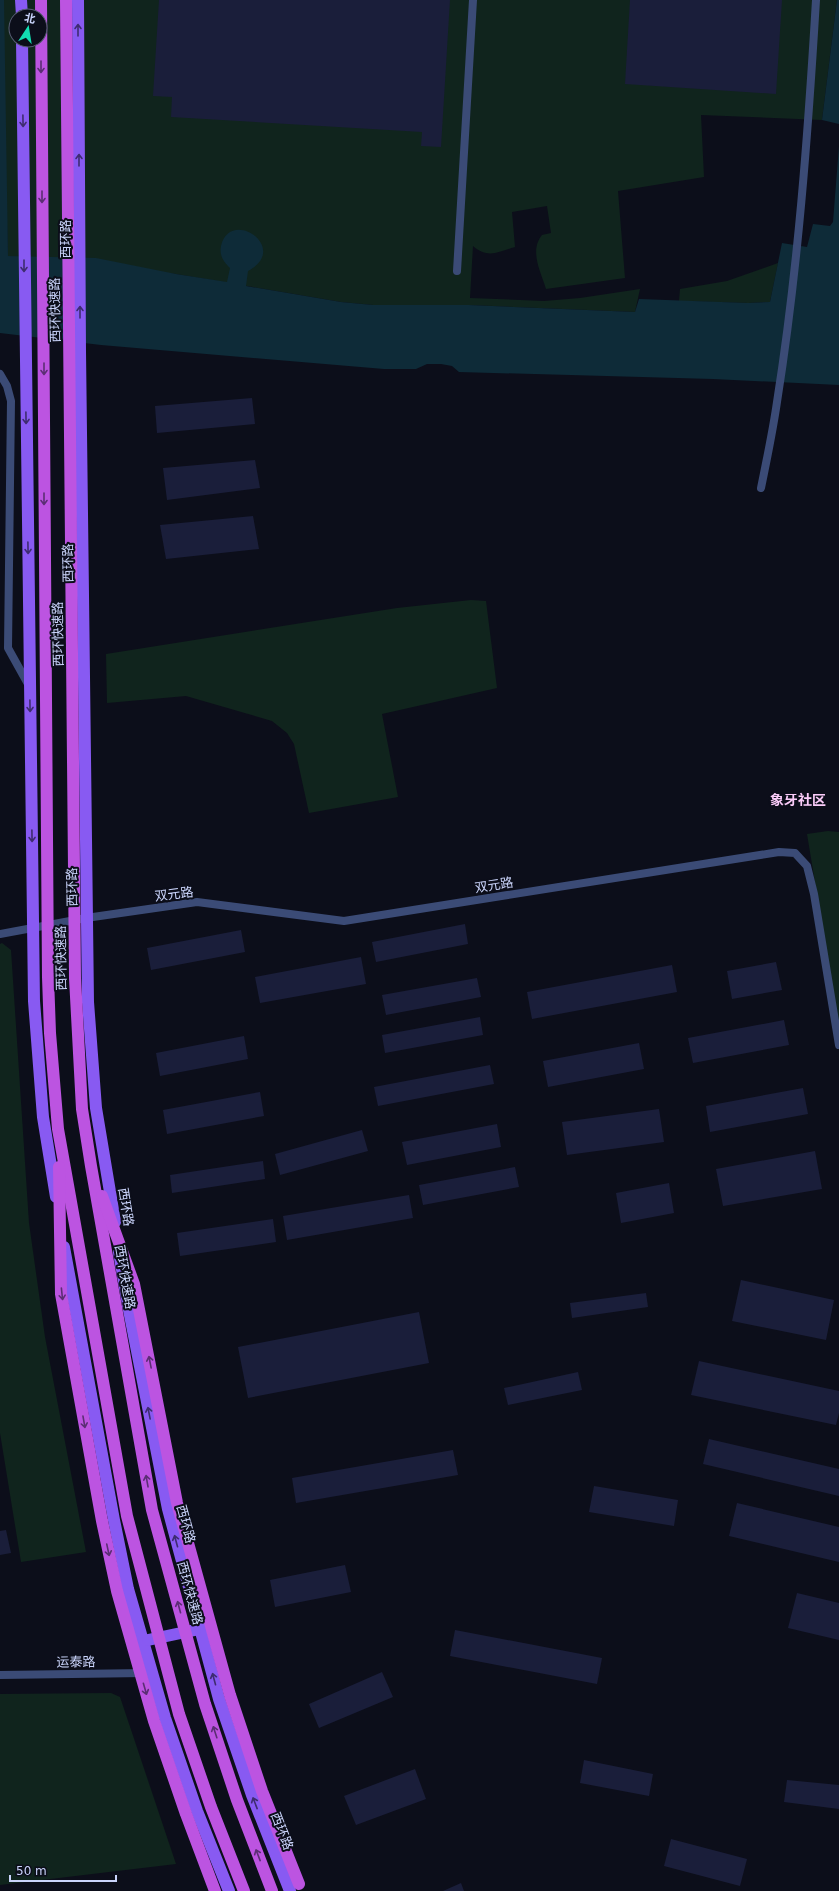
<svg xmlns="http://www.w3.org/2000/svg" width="839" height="1891" font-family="'DejaVu Sans','Noto Sans SC',sans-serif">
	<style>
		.green { fill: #10241d; fill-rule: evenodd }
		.water { fill: #0e2b38 }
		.building { fill: #1a1e3a }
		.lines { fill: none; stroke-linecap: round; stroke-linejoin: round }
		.minor { stroke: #3b4b76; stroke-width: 8 }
		.tertiary { stroke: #3b4b76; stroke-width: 8 }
		.primary { stroke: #885af2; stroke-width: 12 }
		.trunk-bridge { stroke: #bc54e1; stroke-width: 12 }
		.oneway { stroke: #3e2c70 }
		.oneway2 { stroke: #5b2e74 }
		.labels { text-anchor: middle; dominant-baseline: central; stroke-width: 4; stroke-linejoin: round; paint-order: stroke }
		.street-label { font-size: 13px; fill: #cad4fb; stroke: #0c0e1a }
		.neighbourhood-label { font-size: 14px; font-weight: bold; fill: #fbccf9; stroke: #0c0e1a }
	</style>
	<rect width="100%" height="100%" fill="#0c0e1a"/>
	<!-- green -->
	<g class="green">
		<path d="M0,0H837L822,120L701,115L704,177L618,191L625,278L546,289C541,272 529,251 542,235L551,233L547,206L512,212L515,247C498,252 488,259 473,246L470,298L544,301L580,298L640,289L635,312L469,305H373L341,302L176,274L8,256ZM16,16H40V40H16Z"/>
		<polygon points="778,263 770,302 748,303 679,301 680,289 727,281"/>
		<polygon points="471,600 486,601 497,688 382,714 398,797 309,813 294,744 287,733 272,721 186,696 107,703 106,654 397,608"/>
		<polygon points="828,831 839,832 839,1027 807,834"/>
		<polygon points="2,943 11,950 29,1223 45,1337 86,1552 21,1562 0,1433 0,944"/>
		<polygon points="111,1693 120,1697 176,1864 0,1885 0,1694"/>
	</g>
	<!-- water -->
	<g class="water">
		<path d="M0,0H4L8,256L96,258L176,274L227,282L230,268C224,262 219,256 221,246C230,207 291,248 248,271L246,286L341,302L373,305H469L635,312L639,299L748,303L770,302L782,243L807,247L813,224L830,226L833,222L839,146V385L713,379L459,372L452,366L441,364H427L416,369H384L101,345L0,333Z"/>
		<polygon points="837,0 839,0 839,124 822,120"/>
	</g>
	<!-- building -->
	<g class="building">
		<polygon points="159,0 450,0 441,147 421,146 422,132 171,117 172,97 153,96"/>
		<polygon points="630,0 782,0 776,94 625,84"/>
		<polygon points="252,398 255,424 157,433 155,406"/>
		<polygon points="255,460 260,488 167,500 163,468"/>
		<polygon points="253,516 259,549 166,559 160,525"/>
		<polygon points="465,924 468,944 376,962 372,942"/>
		<polygon points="241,930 245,952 151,970 147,948"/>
		<polygon points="361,957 366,984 260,1003 255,977"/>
		<polygon points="776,962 782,990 732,999 727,971"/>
		<polygon points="672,965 677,992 532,1019 527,992"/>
		<polygon points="477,978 481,997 386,1015 382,995"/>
		<polygon points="480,1017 483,1035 385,1053 382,1035"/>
		<polygon points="784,1020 789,1045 693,1063 688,1038"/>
		<polygon points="244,1036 248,1059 160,1076 156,1053"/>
		<polygon points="639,1043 644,1069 548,1087 543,1061"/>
		<polygon points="490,1065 494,1084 378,1106 374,1087"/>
		<polygon points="803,1088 808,1114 710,1132 706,1106"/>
		<polygon points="260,1092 264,1116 167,1134 163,1110"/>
		<polygon points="659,1109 664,1142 567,1155 562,1122"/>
		<polygon points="497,1124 501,1147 407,1165 402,1142"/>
		<polygon points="362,1130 368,1151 280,1175 275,1154"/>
		<polygon points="815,1151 822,1189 723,1206 716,1169"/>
		<polygon points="263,1161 265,1179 172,1193 170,1175"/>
		<polygon points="515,1167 519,1187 423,1205 419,1185"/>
		<polygon points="669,1183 674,1213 621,1223 616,1193"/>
		<polygon points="409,1195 413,1218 287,1240 283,1216"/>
		<polygon points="273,1219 276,1242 180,1256 177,1233"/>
		<polygon points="741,1280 834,1300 826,1340 732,1321"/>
		<polygon points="646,1293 648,1307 572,1318 570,1303"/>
		<polygon points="419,1312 429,1363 248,1398 238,1347"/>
		<polygon points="699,1361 839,1391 839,1413 836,1425 691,1395"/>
		<polygon points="578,1372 582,1390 508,1405 504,1388"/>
		<polygon points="709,1439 839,1469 839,1496 703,1464"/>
		<polygon points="453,1450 458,1475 296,1503 292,1478"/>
		<polygon points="594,1486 678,1500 674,1526 589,1512"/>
		<polygon points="737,1503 839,1527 839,1562 729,1536"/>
		<polygon points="6,1530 11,1553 0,1555 0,1531"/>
		<polygon points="345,1565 351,1592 275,1607 270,1580"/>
		<polygon points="797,1593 839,1603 839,1640 788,1628"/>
		<polygon points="455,1630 602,1658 597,1684 450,1656"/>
		<polygon points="382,1672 393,1697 319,1728 309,1704"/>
		<polygon points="584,1760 653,1774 649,1796 580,1783"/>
		<polygon points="415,1769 426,1799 356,1825 344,1796"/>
		<polygon points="787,1780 839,1785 839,1809 784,1802"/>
		<polygon points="671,1839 747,1859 740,1886 664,1866"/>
		<polygon points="461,1883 464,1891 443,1891"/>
	</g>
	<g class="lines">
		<!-- minor -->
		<g class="minor">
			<polyline points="457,271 473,0"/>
			<path d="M761,488C767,459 773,430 777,402C798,269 808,134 816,0"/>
			<polyline points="0,1675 145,1673"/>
		</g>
		<!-- tertiary -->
		<g class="tertiary">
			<polyline points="0,374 7,386 11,401 8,648 28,684"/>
			<polyline points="0,934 86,918 197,902 344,921 779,852 795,853 807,866 814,894 839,1045"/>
		</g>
		<!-- primary -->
		<g class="primary">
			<polyline points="21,0 22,16"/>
			<polyline points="78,0 80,351 88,1002 96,1108 115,1222"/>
			<polyline points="22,40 34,1001 43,1117 56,1197"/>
			<polyline points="64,1247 114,1520 128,1589 165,1718 197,1811 229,1891"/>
			<polyline points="119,1252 129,1310 168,1509 219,1699 252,1795 290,1891"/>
			<polyline points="148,1640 195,1630"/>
		</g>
		<!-- trunk-bridge -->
		<g class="trunk-bridge">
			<polyline points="41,0 48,977 50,1033 58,1129 127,1516 179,1714 211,1807 244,1891"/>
			<polyline points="66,0 75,978 82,1109 91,1166 152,1510 205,1704 237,1800 272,1891"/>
			<polyline points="59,1167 61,1294 102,1521 117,1591 154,1721 186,1814 215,1891"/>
			<polyline points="102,1196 134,1284 177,1503 230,1695 262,1791 299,1884"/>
		</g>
	</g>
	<!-- one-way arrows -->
	<defs><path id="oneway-shaft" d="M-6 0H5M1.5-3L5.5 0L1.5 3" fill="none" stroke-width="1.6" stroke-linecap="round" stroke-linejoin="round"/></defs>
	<g class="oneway">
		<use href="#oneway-shaft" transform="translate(78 30) rotate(-90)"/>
		<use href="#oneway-shaft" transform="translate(23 121) rotate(89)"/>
		<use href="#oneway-shaft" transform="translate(79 160) rotate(-90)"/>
		<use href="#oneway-shaft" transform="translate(24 266) rotate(90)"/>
		<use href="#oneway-shaft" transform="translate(80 312) rotate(-90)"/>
		<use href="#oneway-shaft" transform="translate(26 418) rotate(89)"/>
		<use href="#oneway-shaft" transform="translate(28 548) rotate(89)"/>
		<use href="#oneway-shaft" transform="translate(30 706) rotate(89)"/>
		<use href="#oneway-shaft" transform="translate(32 836) rotate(89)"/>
		<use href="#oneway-shaft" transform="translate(149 1413) rotate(-101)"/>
		<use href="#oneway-shaft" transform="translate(176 1541) rotate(-105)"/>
		<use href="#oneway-shaft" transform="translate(214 1679) rotate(-105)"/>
		<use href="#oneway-shaft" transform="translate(255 1803) rotate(-111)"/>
	</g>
	<g class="oneway2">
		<use href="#oneway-shaft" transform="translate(41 67) rotate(90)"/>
		<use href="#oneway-shaft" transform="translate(42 197) rotate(90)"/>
		<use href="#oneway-shaft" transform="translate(44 369) rotate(90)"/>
		<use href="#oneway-shaft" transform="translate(44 499) rotate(90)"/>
		<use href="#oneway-shaft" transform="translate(62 1294) rotate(84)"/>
		<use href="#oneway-shaft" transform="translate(150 1362) rotate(-101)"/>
		<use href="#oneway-shaft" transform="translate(84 1422) rotate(80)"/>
		<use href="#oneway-shaft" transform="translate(147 1481) rotate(-100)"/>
		<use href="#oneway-shaft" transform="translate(108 1550) rotate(78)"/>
		<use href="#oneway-shaft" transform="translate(179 1607) rotate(-105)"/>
		<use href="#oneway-shaft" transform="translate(145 1689) rotate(74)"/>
		<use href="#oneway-shaft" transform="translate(215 1732) rotate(-108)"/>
		<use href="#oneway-shaft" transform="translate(258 1855) rotate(-111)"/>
	</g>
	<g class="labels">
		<!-- street labels -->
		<g class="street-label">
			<text transform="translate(65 239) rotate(-90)">西环路</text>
			<text transform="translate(55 310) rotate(-91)">西环快速路</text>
			<text transform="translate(68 563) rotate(-91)">西环路</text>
			<text transform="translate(58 634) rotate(-91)">西环快速路</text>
			<text transform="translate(494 885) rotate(-9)">双元路</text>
			<text transform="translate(72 887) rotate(-91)">西环路</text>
			<text transform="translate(174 894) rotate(-7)">双元路</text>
			<text transform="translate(61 958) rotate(-91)">西环快速路</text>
			<text transform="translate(126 1207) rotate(81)">西环路</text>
			<text transform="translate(125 1277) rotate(80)">西环快速路</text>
			<text transform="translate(186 1524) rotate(75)">西环路</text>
			<text transform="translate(190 1593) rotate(75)">西环快速路</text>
			<text transform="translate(76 1662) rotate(-1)">运泰路</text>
			<text transform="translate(282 1831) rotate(69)">西环路</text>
		</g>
		<!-- neighbourhood labels -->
		<g class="neighbourhood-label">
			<text x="798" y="800">象牙社区</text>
		</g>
	</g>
	<!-- north arrow -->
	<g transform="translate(28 28) rotate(12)"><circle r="19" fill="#0c0e1a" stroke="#585d74"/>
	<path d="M0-3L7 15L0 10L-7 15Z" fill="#12deb1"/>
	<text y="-6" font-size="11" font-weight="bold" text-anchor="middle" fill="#cad4fb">北</text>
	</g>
	<!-- scale -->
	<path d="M10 1875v6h106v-6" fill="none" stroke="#cad4fb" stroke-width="2"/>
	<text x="16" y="1875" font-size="12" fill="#cad4fb" stroke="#0c0e1a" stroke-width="3" paint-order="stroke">50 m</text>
</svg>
